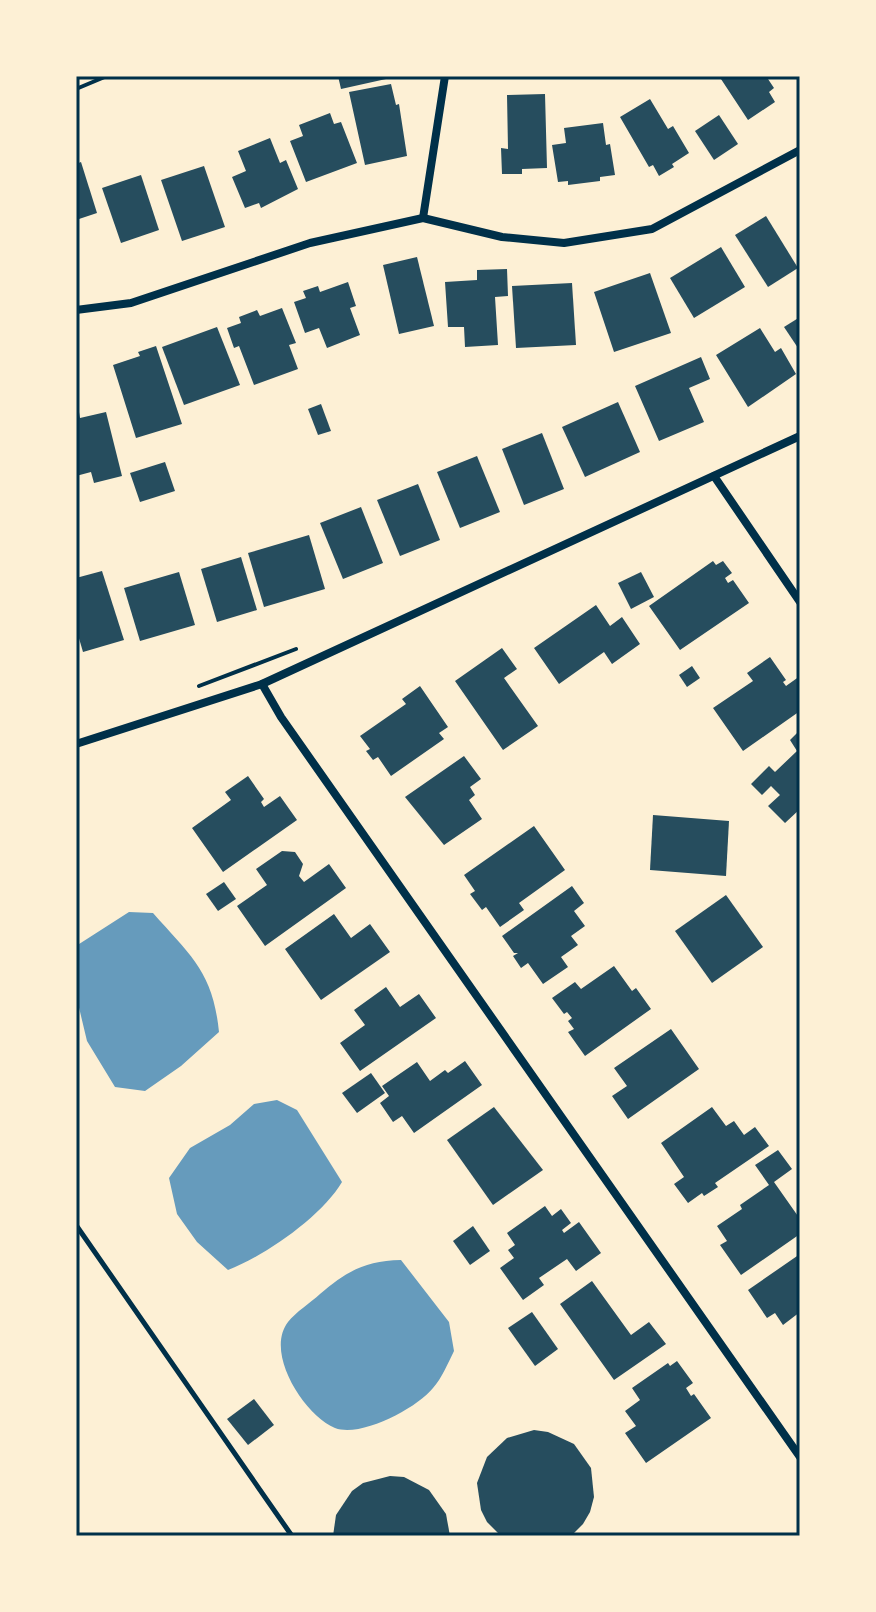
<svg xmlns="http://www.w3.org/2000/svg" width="876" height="1612" font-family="'Source Sans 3',sans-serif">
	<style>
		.water { fill: #669bbc }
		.building { fill: #264d5e }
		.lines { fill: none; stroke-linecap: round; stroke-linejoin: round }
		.path { stroke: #003049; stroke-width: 4 }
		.service { stroke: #003049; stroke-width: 5 }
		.minor { stroke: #003049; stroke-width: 8 }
		.neatline { fill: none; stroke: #003049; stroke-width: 3 }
	</style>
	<rect width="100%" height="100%" fill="#fdf0d5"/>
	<!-- water -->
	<g class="water">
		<path d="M129,912L153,913C191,956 213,972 219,1032L181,1066L145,1091L115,1087L87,1041L76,995V946Z"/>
		<path d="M277,1100L297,1110L342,1182C322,1216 265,1256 228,1270L197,1242L177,1214L169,1178L190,1148L230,1125L254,1104Z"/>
		<path d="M401,1260L449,1322L454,1351C448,1363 442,1378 433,1388C417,1408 361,1438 335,1428C305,1416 264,1353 288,1322C296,1312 310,1303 320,1294C347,1271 365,1261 401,1260Z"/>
	</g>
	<!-- building -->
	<g class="building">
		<polygon points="338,76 386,76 386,79 341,89"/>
		<polygon points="719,76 766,76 774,88 769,92 775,102 748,120"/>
		<polygon points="391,84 396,105 399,104 407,156 365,165 349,92"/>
		<polygon points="545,94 547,168 522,169 522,174 502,174 501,148 508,149 507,95"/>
		<polygon points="650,99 668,129 673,126 689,153 672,164 674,167 659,176 653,165 649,167 620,117"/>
		<polygon points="330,113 334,124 341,122 357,163 306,182 290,141 303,136 299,125"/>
		<polygon points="719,115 738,144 714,160 695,131"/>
		<polygon points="603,123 606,145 610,144 615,175 600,177 600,181 568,185 568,181 558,182 552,145 566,143 564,128"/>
		<polygon points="270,138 280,163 286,160 298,189 261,208 259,203 245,208 232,177 246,171 238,151"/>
		<polygon points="81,162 97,213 76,220 76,164"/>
		<polygon points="204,166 225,227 182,241 161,180"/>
		<polygon points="141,175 159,230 121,243 102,188"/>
		<polygon points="766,216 798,268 768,287 735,235"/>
		<polygon points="721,247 745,287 694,318 670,278"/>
		<polygon points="417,257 434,326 399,334 383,265"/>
		<polygon points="507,269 508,296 495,297 498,345 465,347 464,327 448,327 445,282 477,280 477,270"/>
		<polygon points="650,273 671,333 614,352 594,292"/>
		<polygon points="348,282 356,306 350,308 360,335 327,348 319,328 305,333 294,302 306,298 303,291 318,286 320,292"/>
		<polygon points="572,283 576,345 516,348 512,286"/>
		<polygon points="282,308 296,343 289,345 298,369 254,385 239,346 234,348 227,328 241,323 239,317 257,310 260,316"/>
		<polygon points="800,317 800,351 784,327"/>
		<polygon points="217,327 240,385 184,405 162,347"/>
		<polygon points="760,328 775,352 781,348 796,374 748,407 716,355"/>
		<polygon points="156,346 182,424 136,438 113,365 140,356 138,352"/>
		<polygon points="701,357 710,379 689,388 704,422 659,441 635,386"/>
		<polygon points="618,402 640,452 585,477 562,427"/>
		<polygon points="321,404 331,431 318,435 308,409"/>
		<polygon points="79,412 80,418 106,412 122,476 94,483 91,472 76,476 76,413"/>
		<polygon points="542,433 564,489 524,505 502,449"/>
		<polygon points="477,456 500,512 460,528 437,472"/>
		<polygon points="165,462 175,491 140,502 130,473"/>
		<polygon points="418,484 440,540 400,556 377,500"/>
		<polygon points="361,507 383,563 343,579 320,523"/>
		<polygon points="309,535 325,589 264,607 248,553"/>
		<polygon points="241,557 257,610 217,622 201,569"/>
		<polygon points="713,561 716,565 723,561 732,573 725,578 728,583 733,580 749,603 680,650 649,606"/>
		<polygon points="102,571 124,640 83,652 76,628 76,578"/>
		<polygon points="179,572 195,625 140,641 124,588"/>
		<polygon points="641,572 654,597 631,609 618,583"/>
		<polygon points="596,605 610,626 622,617 640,644 612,664 604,652 559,684 534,648"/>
		<polygon points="502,648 517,669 504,678 538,726 503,750 455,681"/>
		<polygon points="770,657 786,680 783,682 786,686 800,676 800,711 743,751 713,708 753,681 747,673"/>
		<polygon points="692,666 700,678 687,687 679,675"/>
		<polygon points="420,686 448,727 439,733 444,739 391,776 378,757 373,760 366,751 370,749 360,736 406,704 402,699"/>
		<polygon points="800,730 800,809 785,823 768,806 780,795 771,786 762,795 751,784 769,766 775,772 797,751 790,740"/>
		<polygon points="464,756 481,779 470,787 475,795 469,800 482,819 444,845 405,797"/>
		<polygon points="248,776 264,799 261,802 264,807 280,796 297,820 223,872 192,828 231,800 225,792"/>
		<polygon points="653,815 729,821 726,876 650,870"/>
		<polygon points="534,826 565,870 519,903 524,910 500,927 486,907 482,910 470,894 475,891 464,875"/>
		<polygon points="282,851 295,852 303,864 299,876 304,882 329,864 346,888 265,946 237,906 267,885 256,869"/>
		<polygon points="224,882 236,899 218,911 206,894"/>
		<polygon points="572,886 584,903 574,911 585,926 571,936 578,945 561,957 568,967 543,984 528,963 521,968 513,956 518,953 514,953 502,936"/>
		<polygon points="726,895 763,947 712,983 675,931"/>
		<polygon points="334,914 351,938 370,924 390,952 321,1000 285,949"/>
		<polygon points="614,966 632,991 636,988 651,1009 585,1056 568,1032 574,1029 568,1021 572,1018 567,1012 564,1014 552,998 575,982 581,989"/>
		<polygon points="386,987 400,1007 419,994 436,1018 360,1071 340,1043 365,1025 354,1010"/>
		<polygon points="671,1029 699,1069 628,1119 612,1096 627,1086 614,1068"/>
		<polygon points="465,1061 482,1085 414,1133 402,1116 393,1122 380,1103 389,1096 382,1086 417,1062 430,1081 445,1070 448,1073"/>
		<polygon points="371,1073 385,1093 357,1113 342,1093"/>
		<polygon points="494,1107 543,1170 493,1205 447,1140"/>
		<polygon points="712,1107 726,1126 734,1121 744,1135 755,1127 769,1146 715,1183 718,1187 704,1196 702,1193 688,1203 674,1184 684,1177 661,1143"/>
		<polygon points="778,1150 792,1169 774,1182 800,1219 800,1234 741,1275 720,1245 727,1241 717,1226 742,1209 740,1205 769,1185 755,1165"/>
		<polygon points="545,1206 552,1216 561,1209 571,1223 562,1230 564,1233 579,1222 601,1253 576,1271 567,1259 539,1278 544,1285 523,1300 500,1268 514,1258 508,1250 515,1245 507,1233"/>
		<polygon points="473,1226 490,1251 470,1265 453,1241"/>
		<polygon points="800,1254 800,1312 783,1325 775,1313 767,1318 748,1290"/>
		<polygon points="592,1281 631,1335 649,1322 666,1344 614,1380 560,1304"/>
		<polygon points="532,1312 558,1349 535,1366 508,1328"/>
		<polygon points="677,1361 693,1383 686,1388 691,1396 694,1394 711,1418 646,1463 625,1433 636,1426 625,1411 640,1400 632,1388 668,1363 670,1366"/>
		<polygon points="254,1399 274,1425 248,1445 227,1419"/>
		<polygon points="534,1430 548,1432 574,1444 591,1468 594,1497 590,1512 583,1524 571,1536 501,1536 487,1522 481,1510 477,1483 487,1457 507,1438"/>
		<polygon points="390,1476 404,1477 429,1490 446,1514 450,1536 333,1536 336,1515 352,1491 363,1483"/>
	</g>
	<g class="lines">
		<!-- path -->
		<g class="path">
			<polyline points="76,89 107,76"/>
			<polyline points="199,686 296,649"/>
		</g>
		<!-- service -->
		<polyline class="service" points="76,1225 292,1536"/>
		<!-- minor -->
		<g class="minor">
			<polyline points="423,218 445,76"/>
			<polyline points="76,310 131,303 310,243 423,218 502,237 564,243 652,229 800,150"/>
			<polyline points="714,476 800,602"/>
			<polyline points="262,684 281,717 800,1457"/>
			<polyline points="76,744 262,684 800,436"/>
		</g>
	</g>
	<!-- border -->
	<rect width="876" height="1612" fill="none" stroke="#fdf0d5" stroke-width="156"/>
	<rect x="78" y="78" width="720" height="1456" class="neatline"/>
</svg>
